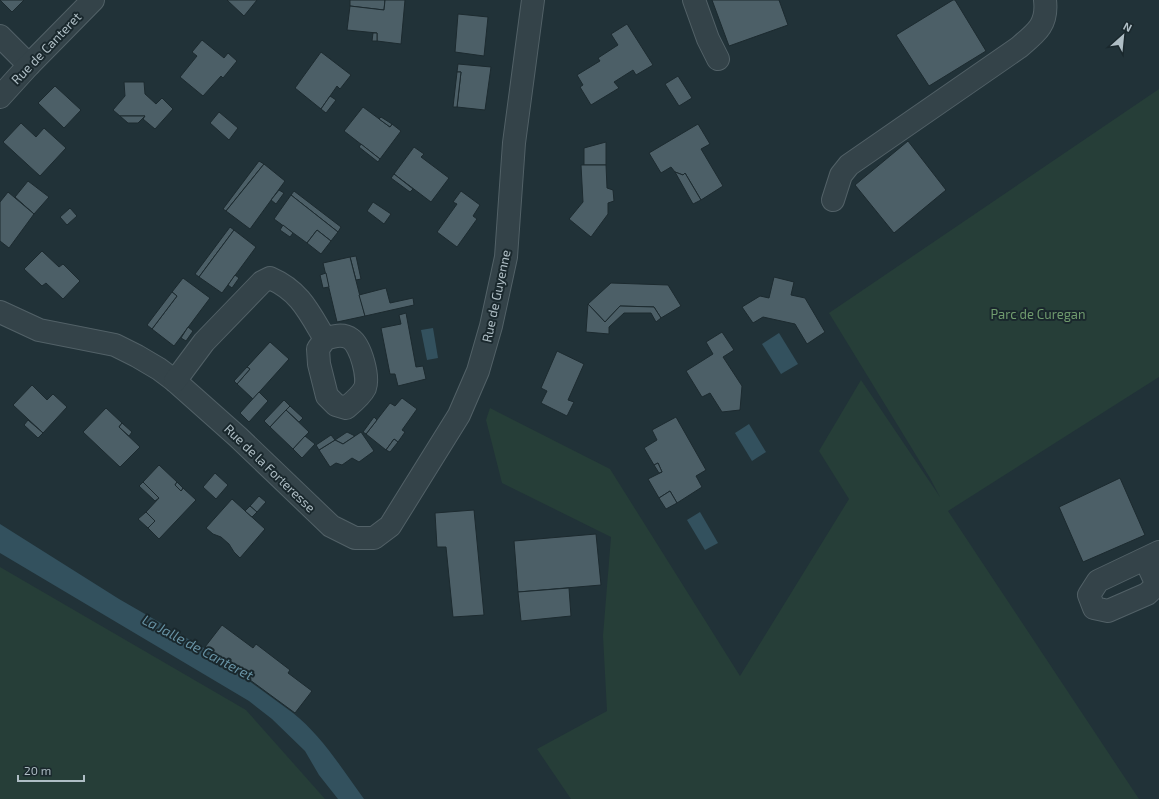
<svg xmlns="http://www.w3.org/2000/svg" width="1159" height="799" font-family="'Exo 2',sans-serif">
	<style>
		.green { fill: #263e38 }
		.water { fill: #33515e }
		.building { fill: #4c5f67; stroke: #1c2a2f }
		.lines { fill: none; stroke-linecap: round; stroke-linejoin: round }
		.minor-casing { stroke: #526167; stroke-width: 24 }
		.minor { stroke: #344349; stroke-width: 22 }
		.labels { text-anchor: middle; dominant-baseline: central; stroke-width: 4; stroke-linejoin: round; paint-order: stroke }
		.street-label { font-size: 13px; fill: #afbec5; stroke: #1a282d }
		.park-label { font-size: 13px; fill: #709b6e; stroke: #1a282d }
		.water-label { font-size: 14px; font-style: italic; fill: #6893a5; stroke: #1a282d }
	</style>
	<rect width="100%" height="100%" fill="#213238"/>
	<!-- green -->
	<g class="green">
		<polygon points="1159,89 1159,377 948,511 1139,799 571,799 537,749 607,711 603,636 611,537 502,483 486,420 490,408 610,469 740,676 849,499 819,451 861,380 940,497 930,478 829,313"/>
		<polygon points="0,567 246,710 325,799 0,799"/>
	</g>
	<!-- water -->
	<g class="water">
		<polygon points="433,328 438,358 427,360 421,330"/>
		<polygon points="779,333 798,364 781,374 762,344"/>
		<polygon points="749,424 766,452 752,461 735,433"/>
		<polygon points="700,512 718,543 705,550 687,520"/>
		<path d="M0,524L119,599L204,648L293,713C322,736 342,769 364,799H338L319,775L305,751L272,719L249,701L0,553Z"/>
	</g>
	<!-- building -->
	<g class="building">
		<polygon points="0,0 24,0 12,12"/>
		<polygon points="227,0 257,0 244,16"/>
		<polygon points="350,0 385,0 384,10 350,6"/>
		<polygon points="385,0 405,0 401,44 377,41 377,33 347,30 350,6 384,10"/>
		<polygon points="712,0 779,0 788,25 729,46"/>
		<polygon points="953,0 955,0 986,51 929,86 896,35"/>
		<polygon points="458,14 488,17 484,56 455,52"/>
		<polygon points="627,24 653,65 636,75 633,70 614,82 619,88 591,105 580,87 583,85 577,75 600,61 598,58 618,45 611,34"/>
		<polygon points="373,33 377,33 377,41 372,41"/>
		<polygon points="202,40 224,58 228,53 237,61 223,78 221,76 203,96 180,77 197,56 192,52"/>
		<polygon points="321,52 351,75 340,89 337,86 321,109 295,88"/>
		<polygon points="458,64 491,67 485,110 457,107 461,72 457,72"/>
		<polygon points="457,72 461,72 457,107 453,107"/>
		<polygon points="678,76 692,98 679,106 665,84"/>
		<polygon points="124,82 144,82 145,94 156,104 162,98 173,109 155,129 143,119 145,116 120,116 113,110 125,96"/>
		<polygon points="55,86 81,110 64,128 38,103"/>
		<polygon points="330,96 336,100 326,113 321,109"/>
		<polygon points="363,107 390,127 392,124 401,131 380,159 344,131"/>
		<polygon points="219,112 238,128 229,140 210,123"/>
		<polygon points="120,116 145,116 138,123 128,123"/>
		<polygon points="381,117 392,124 390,127 379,119"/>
		<polygon points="21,123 36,137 44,128 66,148 40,176 3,142"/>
		<polygon points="698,124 710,144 701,149 723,186 701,200 685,173 683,175 675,172 671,167 661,173 649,153"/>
		<polygon points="908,141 946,190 894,233 855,185"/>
		<polygon points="606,142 606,165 584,165 584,148"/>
		<polygon points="361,144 380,159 378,162 359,147"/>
		<polygon points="414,147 424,154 421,157 449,178 431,202 394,174"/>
		<polygon points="259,161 264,164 226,211 223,209"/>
		<polygon points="264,164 285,181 250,229 226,211"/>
		<polygon points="581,165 606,165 607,188 613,190 614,201 608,203 608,214 591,237 569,219 583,202"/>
		<polygon points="675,172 683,175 685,173 701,200 693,204"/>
		<polygon points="394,174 413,189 410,192 391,178"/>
		<polygon points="28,181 49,197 34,214 15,197"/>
		<polygon points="279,190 284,193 276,204 271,200"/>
		<polygon points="294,191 341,227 338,232 291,195"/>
		<polygon points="461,191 480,205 473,216 477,219 457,247 437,232 457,204 453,202"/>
		<polygon points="8,192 34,214 9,248 0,241 0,202"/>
		<polygon points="291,195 338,232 331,241 317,230 307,243 274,219"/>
		<polygon points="373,202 391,214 384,224 367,211"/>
		<polygon points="70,208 77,216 67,225 60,217"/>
		<polygon points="283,225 293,233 290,237 280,230"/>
		<polygon points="230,227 234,230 199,277 195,274"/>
		<polygon points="234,230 256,247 222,293 199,277"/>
		<polygon points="317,230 331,241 321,254 307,243"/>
		<polygon points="42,251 59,267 63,264 80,281 63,299 46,283 42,286 24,269"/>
		<polygon points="356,256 361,279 356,280 350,257"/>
		<polygon points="350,257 365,316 337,322 323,263"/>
		<polygon points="326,273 329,287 323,288 320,275"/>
		<polygon points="235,275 239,278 232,288 228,285"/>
		<polygon points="774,277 794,282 791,295 805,298 825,332 807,344 795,324 763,317 753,323 742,307 760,296 769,298"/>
		<polygon points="183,278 210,298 174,346 152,329 177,296 172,292"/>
		<polygon points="611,283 668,285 681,306 661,318 654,307 620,306 605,322 588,304"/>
		<polygon points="386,288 390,303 413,298 414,305 365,316 359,295"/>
		<polygon points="172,292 177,296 152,329 147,325"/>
		<polygon points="588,304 605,322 620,306 654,307 661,318 656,322 651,313 624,313 609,327 609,334 586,332"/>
		<polygon points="406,313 416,367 423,366 426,379 398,386 395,374 390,374 381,328 401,324 399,315"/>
		<polygon points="188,327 193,331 186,341 181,338"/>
		<polygon points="722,332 734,350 723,357 742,386 740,410 722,412 710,393 702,397 686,371 713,354 706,342"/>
		<polygon points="270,342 289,359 253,399 237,384 250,369 247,367"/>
		<polygon points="557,351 584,364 568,400 574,402 567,416 541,403 547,391 541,388"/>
		<polygon points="247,367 250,369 237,384 234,381"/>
		<polygon points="32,385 47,400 53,394 67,407 43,433 13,405"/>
		<polygon points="259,392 268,401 249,422 240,413"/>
		<polygon points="402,398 417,409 402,430 405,432 398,442 394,439 386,450 366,434 390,403 395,406"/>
		<polygon points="284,400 290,406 270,427 264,421"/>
		<polygon points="290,406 303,418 299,422 286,410"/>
		<polygon points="106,408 122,423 119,427 140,447 120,467 83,432"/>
		<polygon points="286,410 309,432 293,449 270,427"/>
		<polygon points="374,417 377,420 366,434 363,432"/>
		<polygon points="676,417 706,470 696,476 702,487 677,503 670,491 659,498 648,479 662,472 658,463 654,465 644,448 657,440 652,430"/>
		<polygon points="28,420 43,433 38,438 24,425"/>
		<polygon points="122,423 132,432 129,436 119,427"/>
		<polygon points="347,432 355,436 343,444 335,440"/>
		<polygon points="361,432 374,451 359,462 352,458 342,465 336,463 330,467 319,450 335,440 343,444"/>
		<polygon points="331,435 335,440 319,450 316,445"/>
		<polygon points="305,436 315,444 302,458 293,449"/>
		<polygon points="394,439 398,442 390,452 386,450"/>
		<polygon points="658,463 662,472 659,473 654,465"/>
		<polygon points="159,465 177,482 175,485 181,491 183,488 196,500 159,539 148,528 155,521 146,512 159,498 143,482"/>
		<polygon points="215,473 228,485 216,499 203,487"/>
		<polygon points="1120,478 1145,535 1083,562 1059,507"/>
		<polygon points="143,482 159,498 155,501 139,486"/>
		<polygon points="177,482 183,488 181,491 175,485"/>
		<polygon points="670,491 677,503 666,509 659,498"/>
		<polygon points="259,496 266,502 257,512 250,506"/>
		<polygon points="232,499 265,529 240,558 234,552 229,544 221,537 213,534 206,528"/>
		<polygon points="250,506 257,512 252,517 245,511"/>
		<polygon points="474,510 484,615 453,617 446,547 437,547 435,513"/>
		<polygon points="146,512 155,521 148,528 138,519"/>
		<polygon points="596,534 601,585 518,592 514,541"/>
		<polygon points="569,588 571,616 521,621 518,592"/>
		<polygon points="222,625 253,648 256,644 290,670 288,673 312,691 295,713 205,647"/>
	</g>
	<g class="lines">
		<!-- minor casing -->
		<g class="minor-casing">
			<g id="minor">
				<polyline points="694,0 708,39 718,59"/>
				<polyline points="0,36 29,65"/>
				<polyline points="0,97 29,65 93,0"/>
				<path d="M833,200L841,175L849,165L1018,48C1036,33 1048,25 1045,0"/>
				<polyline points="0,312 39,330 115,345 137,356 159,369 175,381 238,437 331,526 355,538 374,538 390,526 459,415 478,371 491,326 506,257 514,143 533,0"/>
				<path d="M175,381L204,342L262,282L270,278C300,291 309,312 325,339L318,349L319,364L327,396L336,405L346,408C352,403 361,396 365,388C369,377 361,346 351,339C343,333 333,336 325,339"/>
				<polyline points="1145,559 1157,585 1147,594 1108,611 1094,608 1089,595 1098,581 1159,552"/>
			</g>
		</g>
		<!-- minor -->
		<use href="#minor" class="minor"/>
	</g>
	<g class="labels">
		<!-- street labels -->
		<g class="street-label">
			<text transform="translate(46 48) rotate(-46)">Rue de Canteret</text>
			<text transform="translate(496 296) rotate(-78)">Rue de Guyenne</text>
			<text transform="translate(270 468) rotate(44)">Rue de la Forteresse</text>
		</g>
		<!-- park labels -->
		<g class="park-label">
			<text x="1038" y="314">Parc de Curegan</text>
		</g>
		<!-- water labels -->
		<g class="water-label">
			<text transform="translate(198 647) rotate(28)">La Jalle de Canteret</text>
		</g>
	</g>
	<!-- north arrow -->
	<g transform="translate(1123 36) rotate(27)" stroke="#1a282d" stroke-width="3" paint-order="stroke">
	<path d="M0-3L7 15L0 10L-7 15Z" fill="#afbec5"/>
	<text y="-6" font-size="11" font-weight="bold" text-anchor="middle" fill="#afbec5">N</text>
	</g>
	<!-- scale -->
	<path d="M18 775v6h66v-6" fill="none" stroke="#afbec5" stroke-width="2"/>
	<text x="24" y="775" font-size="12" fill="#afbec5" stroke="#1a282d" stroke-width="3" paint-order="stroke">20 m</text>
</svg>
